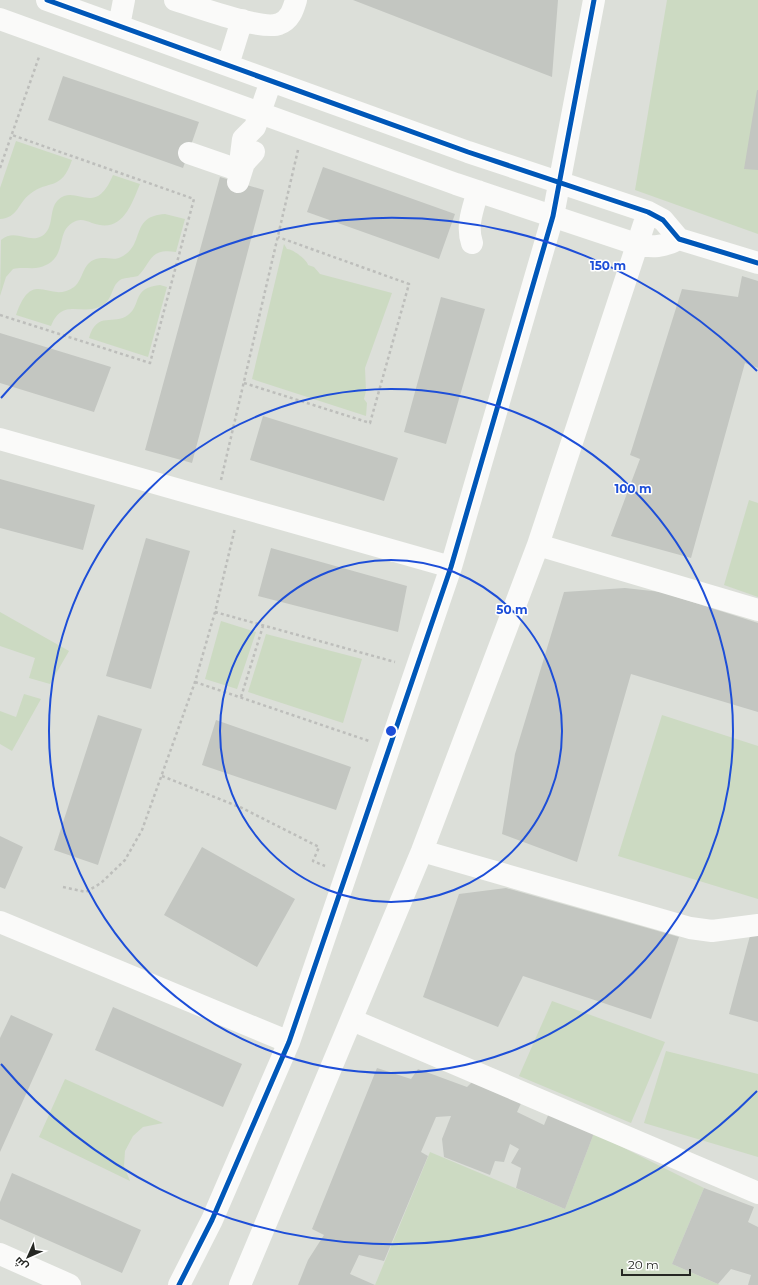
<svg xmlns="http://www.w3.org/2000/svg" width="758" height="1285" viewBox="0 0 758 1285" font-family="Montserrat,Cairo,sans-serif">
<rect width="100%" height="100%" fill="#dcdfd9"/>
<!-- green -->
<path fill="#ccdac2" d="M 667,0 L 758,0 L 758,234 L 635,190 Z
M 16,141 L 72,160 C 61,192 49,179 30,194 C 18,203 18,218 0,219 L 0,188 Z
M 113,175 L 140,184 C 131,206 122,234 92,223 C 85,220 79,218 72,223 C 56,233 67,255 46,265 C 36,271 24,266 13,269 L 6,277 L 0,296 L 1,240 C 15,228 29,244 42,236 C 55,228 48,210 58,200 C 76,183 95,219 113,175 Z
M 165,214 L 185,219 L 176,252 C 149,248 152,262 138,276 C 132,278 125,277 120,280 C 110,287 114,301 99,307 C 80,315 62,298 51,326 L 16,315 C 33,266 49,305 74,287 C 84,279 82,263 96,259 C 106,256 114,262 123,256 C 145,244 130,216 165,214 Z
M 284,244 L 287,249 C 293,249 307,260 308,265 L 314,267 L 320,274 L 392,293 L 365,368 L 366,391 L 364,399 L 367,403 L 366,416 L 252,379 Z
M 160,285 L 167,287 L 148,357 L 89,338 C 97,310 114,326 128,315 C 142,305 131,288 160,285 Z
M 749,500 L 758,503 L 758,597 L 724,585 Z
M 0,612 L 69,651 L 50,684 L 29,678 L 35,658 L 0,646 Z
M 221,621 L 256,632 L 237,689 L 205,679 Z
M 266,634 L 362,659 L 343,723 L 248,692 Z
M 24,694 L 41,699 L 12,751 L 0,744 L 0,711 L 16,717 Z
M 662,715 L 758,746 L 758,899 L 618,856 Z
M 552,1001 L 665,1042 L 631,1123 L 519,1076 Z
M 666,1051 L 758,1074 L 758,1157 L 644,1123 Z
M 65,1079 L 163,1123 L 143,1127 L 133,1136 L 125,1151 L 124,1166 L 130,1181 L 39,1137 Z
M 594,1133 L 704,1188 L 672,1264 L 720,1285 L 375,1285 L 430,1152 L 565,1209 Z"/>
<!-- building -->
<path fill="#c3c6c1" d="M 353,0 L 558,0 L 552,77 Z
M 63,76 L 199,122 L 183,168 L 48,120 Z
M 757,90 L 758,90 L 758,170 L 744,169 Z
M 323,167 L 455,214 L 439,259 L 307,212 Z
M 220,177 L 264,190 L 192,463 L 145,450 Z
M 742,276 L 758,281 L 758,368 L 745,363 L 691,558 L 611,536 L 640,459 L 630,455 L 682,289 L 738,297 Z
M 441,297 L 485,309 L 446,444 L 404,432 Z
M 0,333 L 111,367 L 94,412 L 0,383 Z
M 263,416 L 398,458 L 384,501 L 250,460 Z
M 0,479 L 95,505 L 83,550 L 0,528 Z
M 146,538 L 190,551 L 151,689 L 106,676 Z
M 271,548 L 407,586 L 398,632 L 258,596 Z
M 625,588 L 661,592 L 758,623 L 758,712 L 631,674 L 577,862 L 502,834 L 515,754 L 564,592 Z
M 98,715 L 142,729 L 98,865 L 54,850 Z
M 216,720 L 351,767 L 336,810 L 202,765 Z
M 0,836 L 23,847 L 5,889 L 0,887 Z
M 202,847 L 295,899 L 257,967 L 164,915 Z
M 506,888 L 679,937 L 651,1019 L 523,976 L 498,1027 L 423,997 L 459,894 Z
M 751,932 L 758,933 L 758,1022 L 729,1014 Z
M 113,1007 L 242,1064 L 223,1107 L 95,1050 Z
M 11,1015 L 53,1034 L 0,1152 L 0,1038 Z
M 377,1068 L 411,1079 L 418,1069 L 467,1087 L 476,1078 L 523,1099 L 517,1112 L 544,1125 L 549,1113 L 594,1133 L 565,1209 L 516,1188 L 521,1168 L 511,1163 L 519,1149 L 510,1144 L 504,1162 L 495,1161 L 490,1175 L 444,1157 L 442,1139 L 451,1116 L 436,1117 L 421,1152 L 428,1156 L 384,1261 L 359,1255 L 350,1274 L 375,1285 L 298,1285 L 308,1260 L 324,1235 L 312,1229 Z
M 12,1173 L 141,1230 L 122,1273 L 0,1219 L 0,1202 Z
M 704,1188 L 754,1207 L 748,1222 L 758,1227 L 758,1285 L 748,1285 L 751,1275 L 731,1269 L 718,1284 L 672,1264 Z"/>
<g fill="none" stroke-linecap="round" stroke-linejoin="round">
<!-- path -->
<path stroke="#bdbebb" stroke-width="2.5" stroke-dasharray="3 3" stroke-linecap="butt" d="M 0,168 L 39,57
M 0,315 L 150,363 L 194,199 L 12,135
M 244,383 L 370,423 L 409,284 L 278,237
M 221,480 L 298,150
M 215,612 L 395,662
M 195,682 L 369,741
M 241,697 L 263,626
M 162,776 L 242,808 L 319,847 L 313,861 L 325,866
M 63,887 L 86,892 L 101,883 L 125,860 L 142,830 L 195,682 L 215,612 L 235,528"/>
<!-- minor -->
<path stroke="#fafaf9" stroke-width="22" d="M 47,0 L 468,152 L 648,212 L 663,220 L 679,239 L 758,263
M 175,0 C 195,6 262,31 279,24 C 290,20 293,10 296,0
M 0,19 L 456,184 L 636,244 C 652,248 664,247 679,239
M 119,26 L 124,0
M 228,65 L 242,20
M 189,153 L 241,171
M 244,163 L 241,155 L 243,139 L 255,127 L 271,81
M 238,182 L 244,163 L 254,152
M 472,243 C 466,225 473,209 478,191
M 0,439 L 451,567
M 538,545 L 758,610
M 422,851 L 690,928 L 712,931 L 758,925
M 0,922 L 289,1042
M 352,1020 L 758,1193
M 0,1254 L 70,1285
M 179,1285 L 212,1220 L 289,1042 L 451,567 L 553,216 L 594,0
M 240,1285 L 422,851 L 538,545 L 648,212"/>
<!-- cycleway casing -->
<g stroke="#fff" stroke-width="8">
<path id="cycleway" d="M 47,0 L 468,152 L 648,212 L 663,220 L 679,239 L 758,263
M 179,1285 L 212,1220 L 289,1042 L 451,567 L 553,216 L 594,0"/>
</g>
<!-- cycleway -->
<use href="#cycleway" stroke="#0057b8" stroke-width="5"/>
</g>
<!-- distance rings -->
<g fill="none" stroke="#1d4ed8" stroke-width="2">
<circle cx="391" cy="731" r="171"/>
<circle cx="391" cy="731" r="342"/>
<path d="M757 1091A513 513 0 0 1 1 1064M1 398A513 513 0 0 1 757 371"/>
</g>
<circle cx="391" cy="731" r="6" fill="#1d4ed8" stroke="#fff" stroke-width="2"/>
<g font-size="12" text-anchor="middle" font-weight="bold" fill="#1d4ed8" stroke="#fff" stroke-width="3" stroke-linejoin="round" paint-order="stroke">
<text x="608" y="270">150 m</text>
<text x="633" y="493">100 m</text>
<text x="512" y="614">50 m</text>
</g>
<!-- north arrow -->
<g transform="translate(28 1257) rotate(225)" stroke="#ffffff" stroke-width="3" paint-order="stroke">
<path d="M0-3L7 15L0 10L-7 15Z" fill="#252723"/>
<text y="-6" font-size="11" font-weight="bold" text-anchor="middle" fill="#252723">ش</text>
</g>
<!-- scale -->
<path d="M622 1269v6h68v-6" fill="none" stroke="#252723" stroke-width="2"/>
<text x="628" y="1269" font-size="12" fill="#252723" stroke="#ffffff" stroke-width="3" paint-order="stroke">20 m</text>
</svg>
